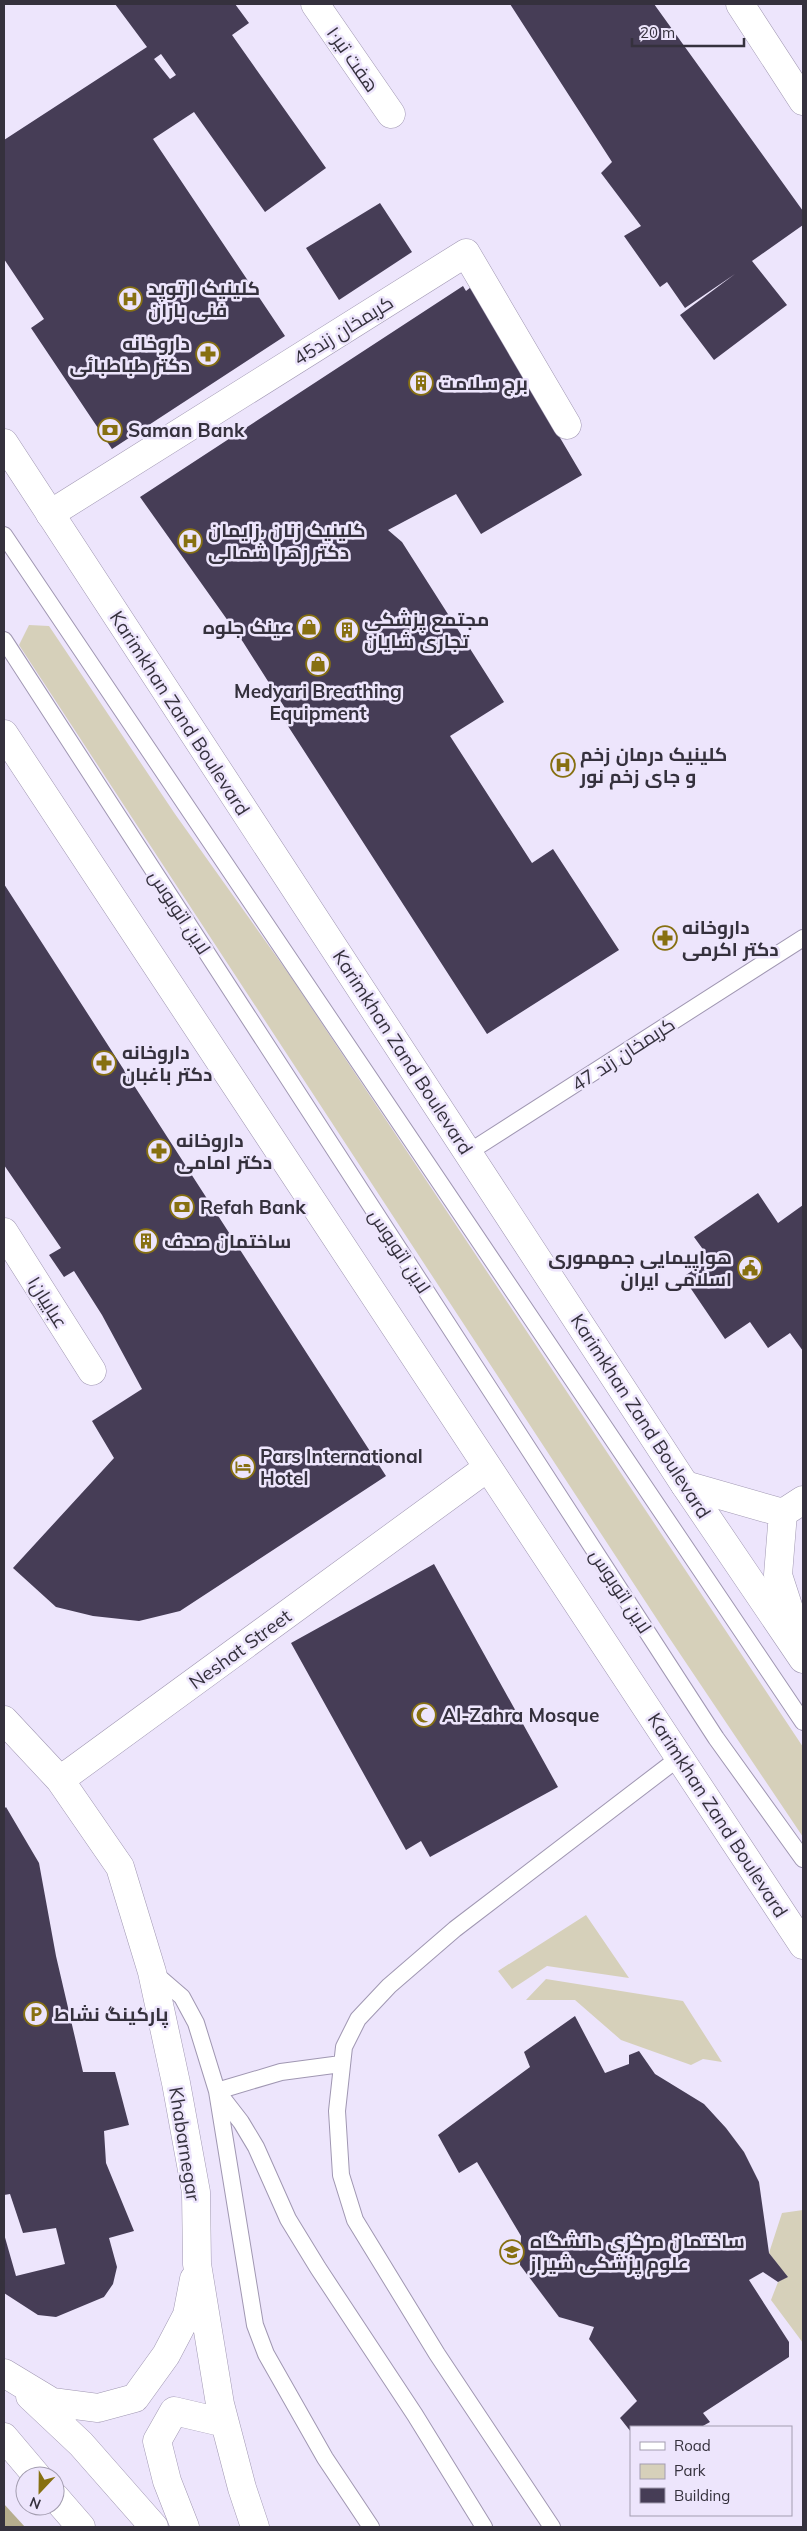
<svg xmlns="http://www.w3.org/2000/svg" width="807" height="2531" viewBox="0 0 807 2531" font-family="Mulish,Cairo,sans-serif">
<rect width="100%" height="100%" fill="#ede5fc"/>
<!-- green -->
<path fill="#d6d0ba" d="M 29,625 L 49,626 L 175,814 L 291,977 L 803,1747 L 803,1837 L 668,1636 L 19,645 Z
M 586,1915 L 629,1978 L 547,1966 L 512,1989 L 498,1971 Z
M 546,1979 L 683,2001 L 722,2062 L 703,2059 L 691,2065 L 621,2040 L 575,2000 L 526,2000 Z
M 803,2210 L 803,2343 L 771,2300 L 778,2282 L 787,2277 L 769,2253 L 782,2213 Z"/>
<!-- water -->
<path fill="#b5ac8d" d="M 4,2504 L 25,2527 L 4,2527 Z"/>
<!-- building -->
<path fill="#463d56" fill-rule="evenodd" d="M 115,4 L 235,4 L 249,23 L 232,35 L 326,168 L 265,212 L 194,112 L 153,139 L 285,336 L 112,449 L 31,328 L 44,319 L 4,259 L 4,140 L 147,47 ZM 161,54 L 176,75 L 170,79 L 154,59 Z
M 510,4 L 654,4 L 803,211 L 803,225 L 752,261 L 787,305 L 714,360 L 680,315 L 735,274 L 685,308 L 667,282 L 660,287 L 624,236 L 641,226 L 601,173 L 612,162 Z
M 380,203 L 412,252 L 339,300 L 306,248 Z
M 463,286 L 466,291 L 471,287 L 582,475 L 481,534 L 456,494 L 388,530 L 402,542 L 504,702 L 450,736 L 532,863 L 553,849 L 619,950 L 487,1034 L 286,723 L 292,719 L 243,642 L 140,497 Z
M 4,884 L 386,1476 L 180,1611 L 139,1621 L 93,1616 L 56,1607 L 13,1568 L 114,1458 L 92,1421 L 142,1389 L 102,1315 L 74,1271 L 64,1277 L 49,1255 L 61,1248 L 4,1165 Z
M 758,1193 L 778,1223 L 803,1205 L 803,1351 L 790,1333 L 768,1348 L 750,1322 L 725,1339 L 683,1277 L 710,1259 L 694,1237 Z
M 434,1564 L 558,1787 L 430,1857 L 421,1841 L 406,1850 L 291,1643 Z
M 6,1807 L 39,1863 L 56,1956 L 83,2072 L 115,2072 L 129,2125 L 104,2131 L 106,2163 L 134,2231 L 109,2238 L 117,2267 L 113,2284 L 104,2297 L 56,2317 L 38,2315 L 4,2293 L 4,2234 L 16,2276 L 65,2264 L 56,2228 L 23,2233 L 10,2194 L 4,2195 L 4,1809 Z
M 575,2016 L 605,2073 L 629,2064 L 629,2055 L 639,2051 L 655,2074 L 704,2104 L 726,2128 L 744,2152 L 759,2182 L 769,2253 L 788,2277 L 778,2282 L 763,2272 L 749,2280 L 789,2342 L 789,2357 L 703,2413 L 710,2422 L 701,2427 L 631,2427 L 631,2432 L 620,2418 L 637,2401 L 589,2339 L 594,2327 L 559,2317 L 520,2265 L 521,2236 L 477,2162 L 459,2173 L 438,2135 L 530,2067 L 524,2052 Z"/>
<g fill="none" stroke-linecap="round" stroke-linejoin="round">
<!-- lane casing -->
<g stroke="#a097b2" stroke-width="18">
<path id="lane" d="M 4,535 L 803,1722
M 4,640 L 716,1738 L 803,1859
M 469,1152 L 803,938
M 153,1972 L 182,1997 L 196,2023 L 217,2091 L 255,2325 L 266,2354 L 325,2458 L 371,2527
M 341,2064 L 281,2072 L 217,2091 L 241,2122 L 256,2147 L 288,2219 L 318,2268 L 415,2415 L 484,2527
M 552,2527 L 437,2354 L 355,2220 L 341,2175 L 337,2111 L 344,2047 L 358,2019 L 389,1986 L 455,1929 L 680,1757"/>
</g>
<!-- street casing -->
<g stroke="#a097b2" stroke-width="29">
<path id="street" d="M 315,4 L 391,114
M 50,514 L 466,253 L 567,425
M 4,1232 L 92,1371"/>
</g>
<!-- secondary casing -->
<g stroke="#a097b2" stroke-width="29">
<path id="secondary" d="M 740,4 L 803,101
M 685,1485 L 783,1513
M 783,1513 L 778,1575 L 803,1652
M 783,1513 L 803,1500
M 4,1720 L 60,1780 L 120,1867 L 152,1972 L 176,2083 L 196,2192 L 197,2264 L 220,2404 L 242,2488 L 255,2527
M 60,1780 L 487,1468
M 4,2373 L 52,2402 L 98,2408 L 135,2398 L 166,2355 L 187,2315 L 194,2279
M 30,2396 L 81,2444 L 154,2527
M 4,2437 L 37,2476
M 55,2497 L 81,2527
M 185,2527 L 167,2481 L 157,2441 L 174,2411 L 225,2423"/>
</g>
<!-- primary casing -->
<g stroke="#a097b2" stroke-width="29">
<path id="primary" d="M 4,443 L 685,1485 L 803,1659
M 4,734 L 803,1945"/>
</g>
<!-- lane -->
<use href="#lane" stroke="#fff" stroke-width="16"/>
<!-- street -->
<use href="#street" stroke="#fff" stroke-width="28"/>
<!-- secondary -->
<use href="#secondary" stroke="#fff" stroke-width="28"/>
<!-- primary -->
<use href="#primary" stroke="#fff" stroke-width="28"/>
</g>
<!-- icons -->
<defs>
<g id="hospital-ring" transform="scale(1.25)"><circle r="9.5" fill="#ede5fc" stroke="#877011" stroke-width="1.5"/><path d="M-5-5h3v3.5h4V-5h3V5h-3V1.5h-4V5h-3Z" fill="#877011"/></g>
<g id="pharmacy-ring" transform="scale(1.25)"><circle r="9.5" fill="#ede5fc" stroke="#877011" stroke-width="1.5"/><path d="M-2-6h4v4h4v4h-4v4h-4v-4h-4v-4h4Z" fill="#877011"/></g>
<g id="building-ring" transform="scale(1.25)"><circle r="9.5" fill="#ede5fc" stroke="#877011" stroke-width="1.5"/><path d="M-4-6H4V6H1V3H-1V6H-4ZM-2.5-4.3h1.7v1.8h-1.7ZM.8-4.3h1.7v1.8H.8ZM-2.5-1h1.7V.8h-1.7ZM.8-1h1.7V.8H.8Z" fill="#877011"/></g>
<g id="bank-ring" transform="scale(1.25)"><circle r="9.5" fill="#ede5fc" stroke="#877011" stroke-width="1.5"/><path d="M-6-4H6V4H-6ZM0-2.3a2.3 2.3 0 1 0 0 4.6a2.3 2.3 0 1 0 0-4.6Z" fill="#877011"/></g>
<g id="shop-ring" transform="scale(1.25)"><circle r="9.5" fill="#ede5fc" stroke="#877011" stroke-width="1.5"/><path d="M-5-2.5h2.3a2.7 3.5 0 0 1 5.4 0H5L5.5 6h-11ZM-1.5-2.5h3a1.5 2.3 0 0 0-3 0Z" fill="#877011"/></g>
<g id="civic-ring" transform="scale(1.25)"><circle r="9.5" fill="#ede5fc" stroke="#877011" stroke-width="1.5"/><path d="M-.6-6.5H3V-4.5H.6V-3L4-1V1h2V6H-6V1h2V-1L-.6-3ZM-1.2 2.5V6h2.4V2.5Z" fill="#877011"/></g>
<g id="hotel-ring" transform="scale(1.25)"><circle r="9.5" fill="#ede5fc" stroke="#877011" stroke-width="1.5"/><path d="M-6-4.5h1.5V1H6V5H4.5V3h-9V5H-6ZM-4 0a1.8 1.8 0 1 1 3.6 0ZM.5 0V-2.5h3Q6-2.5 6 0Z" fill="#877011"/></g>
<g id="mosque-ring" transform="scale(1.25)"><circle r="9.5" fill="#ede5fc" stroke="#877011" stroke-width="1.5"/><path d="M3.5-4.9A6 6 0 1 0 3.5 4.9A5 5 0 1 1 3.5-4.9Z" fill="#877011"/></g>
<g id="parking-ring" transform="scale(1.25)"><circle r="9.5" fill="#ede5fc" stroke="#877011" stroke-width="1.5"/><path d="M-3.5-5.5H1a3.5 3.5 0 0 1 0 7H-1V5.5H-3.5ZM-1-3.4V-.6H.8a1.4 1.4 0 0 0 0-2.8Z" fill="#877011"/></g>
<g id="university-ring" transform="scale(1.25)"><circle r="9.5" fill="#ede5fc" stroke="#877011" stroke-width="1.5"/><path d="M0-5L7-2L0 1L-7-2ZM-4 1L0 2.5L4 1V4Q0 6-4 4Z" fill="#877011"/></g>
</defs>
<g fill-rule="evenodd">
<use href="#hospital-ring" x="130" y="299"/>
<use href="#pharmacy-ring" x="208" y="354"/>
<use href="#building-ring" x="421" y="383"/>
<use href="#bank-ring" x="110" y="430"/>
<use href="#hospital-ring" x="190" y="541"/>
<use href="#shop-ring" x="309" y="627"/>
<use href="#building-ring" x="347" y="630"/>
<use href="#shop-ring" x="318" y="664"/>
<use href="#hospital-ring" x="563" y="765"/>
<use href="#pharmacy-ring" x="665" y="938"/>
<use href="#pharmacy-ring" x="104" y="1063"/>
<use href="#pharmacy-ring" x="159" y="1151"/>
<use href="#bank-ring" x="182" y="1207"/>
<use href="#building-ring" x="146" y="1241"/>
<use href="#civic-ring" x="750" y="1268"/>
<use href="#hotel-ring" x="243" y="1467"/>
<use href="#mosque-ring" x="424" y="1715"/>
<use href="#parking-ring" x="36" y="2014"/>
<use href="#university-ring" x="512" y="2252"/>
</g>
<g text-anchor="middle" stroke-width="5" stroke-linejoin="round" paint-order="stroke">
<!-- street labels -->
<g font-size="19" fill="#35313d" stroke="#ede5fc">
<text transform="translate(353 59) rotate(55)" y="7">۱۰هفت تیر</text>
<text transform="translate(343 330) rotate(-32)" y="7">کریمخان زند45</text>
<text transform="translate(180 713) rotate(57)" y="7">Karimkhan Zand Boulevard</text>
<text transform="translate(180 912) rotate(57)" y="7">لاین اتوبوس</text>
<text transform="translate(403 1052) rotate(57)" y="7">Karimkhan Zand Boulevard</text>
<text transform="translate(623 1054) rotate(-33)" y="7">47 کریمخان زند</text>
<text transform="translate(400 1251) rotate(57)" y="7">لاین اتوبوس</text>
<text transform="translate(48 1302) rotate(58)" y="7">عباییان۱</text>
<text transform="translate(641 1416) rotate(57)" y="7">Karimkhan Zand Boulevard</text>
<text transform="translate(621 1591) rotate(57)" y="7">لاین اتوبوس</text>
<text transform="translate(240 1649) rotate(-36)" y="7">Neshat Street</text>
<text transform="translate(718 1815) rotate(57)" y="7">Karimkhan Zand Boulevard</text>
<text transform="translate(185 2144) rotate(81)" y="7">Khabarnegar</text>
</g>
<!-- poi labels -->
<g font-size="19" font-weight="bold" fill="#35313d" stroke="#ede5fc" text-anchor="start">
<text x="148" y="295">کلینیک ارتوپد<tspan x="148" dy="22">فنی باران</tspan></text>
<text x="190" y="350" text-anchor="end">داروخانه<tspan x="190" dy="22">دکتر طباطبائی</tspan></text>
<text x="438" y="390">برج سلامت</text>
<text x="128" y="437">Saman Bank</text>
<text x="208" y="537">کلینیک زنان ،زایمان<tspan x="208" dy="22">دکتر زهرا شمالی</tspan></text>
<text x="364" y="626">مجتمع پزشکی<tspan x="364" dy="22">تجاری شایان</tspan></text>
<text x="292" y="634" text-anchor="end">عینک جلوه</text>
<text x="318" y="698" text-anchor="middle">Medyari Breathing<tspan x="318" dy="22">Equipment</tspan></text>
<text x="580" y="761">کلینیک درمان زخم<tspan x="580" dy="22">و جای زخم نور</tspan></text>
<text x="682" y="934">داروخانه<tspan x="682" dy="22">دکتر اکرمی</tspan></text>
<text x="122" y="1059">داروخانه<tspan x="122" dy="22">دکتر باغبان</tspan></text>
<text x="176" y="1147">داروخانه<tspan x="176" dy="22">دکتر امامی</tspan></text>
<text x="200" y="1214">Refah Bank</text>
<text x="164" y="1248">ساختمان صدف</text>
<text x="732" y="1264" text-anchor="end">هواپیمایی جمهموری<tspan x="732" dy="22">اسلامی ایران</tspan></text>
<text x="260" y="1463">Pars International<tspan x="260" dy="22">Hotel</tspan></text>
<text x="442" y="1722">Al-Zahra Mosque</text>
<text x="54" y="2021">پارکینگ نشاط</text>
<text x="530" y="2248">ساختمان مرکزی دانشگاه<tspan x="530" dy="22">علوم پزشکی شیراز</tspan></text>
</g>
</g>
<!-- border -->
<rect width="807" height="2531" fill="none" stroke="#35313d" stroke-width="10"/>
<!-- legend -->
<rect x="630" y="2426" width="162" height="90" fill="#ede5fc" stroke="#a39db0"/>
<rect x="640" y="2442" width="25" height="8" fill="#ffffff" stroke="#a39db0"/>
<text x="674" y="2451" font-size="15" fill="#35313d">Road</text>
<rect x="640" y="2464" width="25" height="15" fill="#d6d0ba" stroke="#a39db0"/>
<text x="674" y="2476" font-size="15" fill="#35313d">Park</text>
<rect x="640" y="2488" width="25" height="15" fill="#463d56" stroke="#a39db0"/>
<text x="674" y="2501" font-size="15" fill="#35313d">Building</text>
<!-- north arrow -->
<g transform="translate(40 2491) rotate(202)"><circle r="24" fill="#ede5fc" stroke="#a39db0"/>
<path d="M0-4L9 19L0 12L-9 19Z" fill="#877011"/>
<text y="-8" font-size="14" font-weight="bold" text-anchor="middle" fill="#35313d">N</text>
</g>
<!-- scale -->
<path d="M632 38v8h112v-8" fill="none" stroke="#35313d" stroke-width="2.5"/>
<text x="640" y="38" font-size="15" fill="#35313d" stroke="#ede5fc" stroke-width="4" paint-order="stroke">20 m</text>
</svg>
